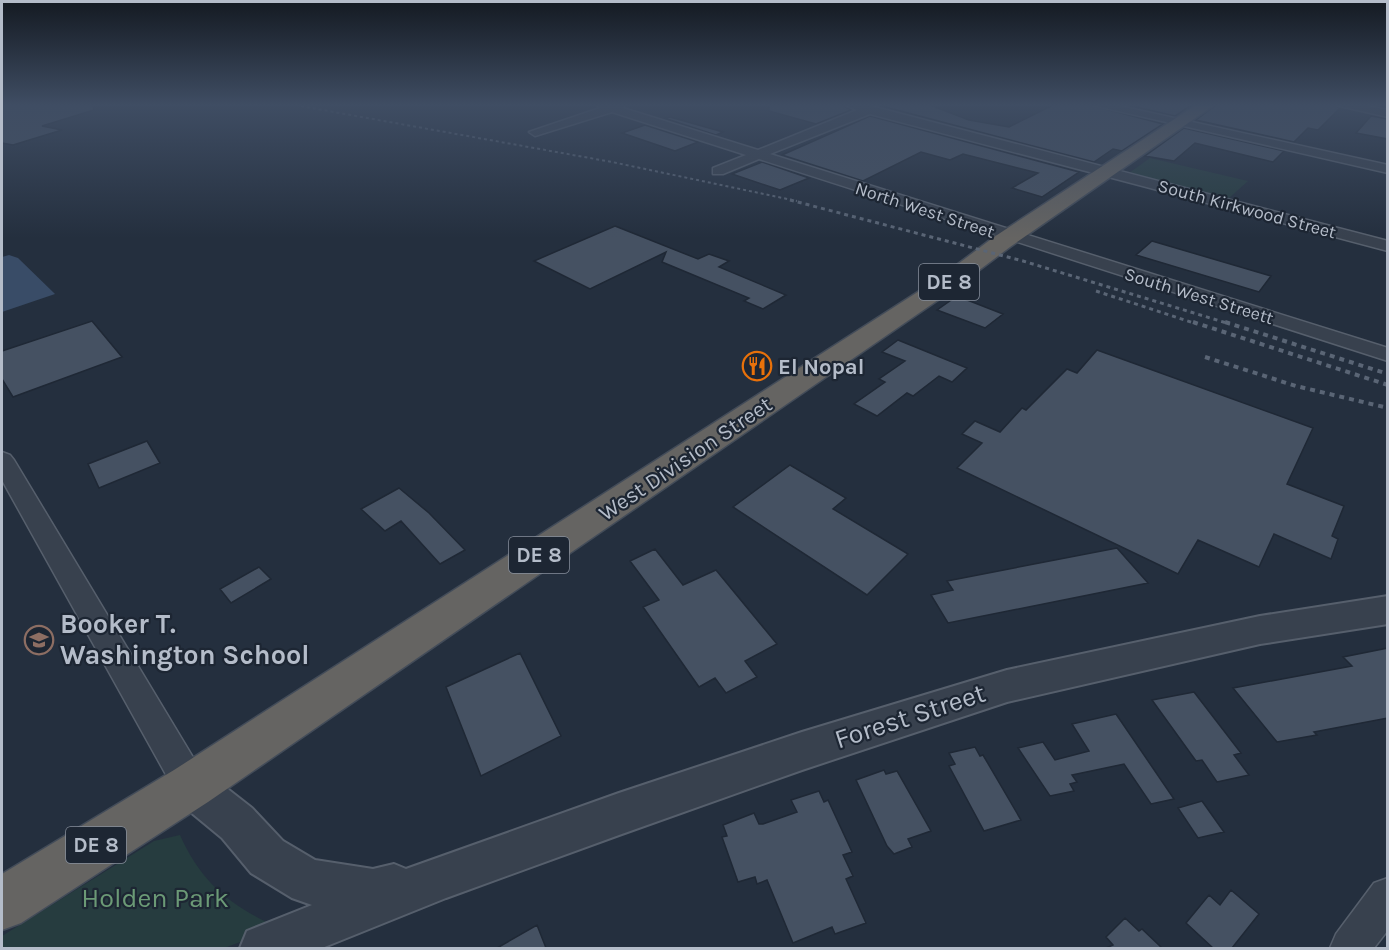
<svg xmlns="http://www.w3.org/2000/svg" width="1389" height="950" viewBox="0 0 1389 950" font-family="Karla,sans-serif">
<rect width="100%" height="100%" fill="#242f3e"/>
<!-- green -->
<path fill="#263c3f" d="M 1150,158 L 1248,181 L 1228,199 L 1129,173 Z
M 180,835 C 202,884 231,906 279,928 L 224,948 L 2,948 L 2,936 L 154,841 Z"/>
<!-- water -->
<path fill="#394c67" d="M 9,255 L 18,258 L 55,294 L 2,312 L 2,257 Z"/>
<!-- building -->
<path fill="#455162" stroke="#1f2835" stroke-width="1.5" d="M 2,105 L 93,105 L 94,110 L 42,126 L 62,130 L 13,145 L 2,143 Z
M 769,105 L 843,105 L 851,110 L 816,124 L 769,111 Z
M 878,105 L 930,105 L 969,120 L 1009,127 L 1053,105 L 1090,105 L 1163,124 L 1122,151 L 1113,149 L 1094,162 Z
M 1128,105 L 1191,105 L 1175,116 Z
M 1216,105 L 1333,105 L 1340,108 L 1318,130 L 1308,128 L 1294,142 L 1196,120 Z
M 870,116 L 1079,172 L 1042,197 L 1012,188 L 1038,173 L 963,154 L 950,160 L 921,152 L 863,181 L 782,155 Z
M 1371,116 L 1388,119 L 1388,139 L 1356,133 Z
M 670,117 L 723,132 L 716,135 L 664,118 Z
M 645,125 L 698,142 L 675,151 L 622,133 Z
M 1184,128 L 1284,151 L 1273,162 L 1195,143 L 1174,161 L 1145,156 Z
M 762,162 L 809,178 L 780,190 L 732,174 Z
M 615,226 L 698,259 L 709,254 L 729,261 L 719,267 L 786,295 L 763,309 L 744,301 L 749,298 L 662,262 L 666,252 L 590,289 L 534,261 Z
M 1152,241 L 1271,276 L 1259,292 L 1136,255 Z
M 957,296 L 1003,314 L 985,328 L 937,310 Z
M 92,321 L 122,357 L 13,397 L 2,379 L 2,351 Z
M 898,340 L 967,368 L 952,382 L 939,376 L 913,396 L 907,393 L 877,416 L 854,404 L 885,382 L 879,379 L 905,361 L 882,352 Z
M 1097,350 L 1313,428 L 1287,484 L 1344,506 L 1332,536 L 1338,539 L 1331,559 L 1274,534 L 1259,567 L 1198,540 L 1178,574 L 957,468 L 982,443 L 962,434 L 975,421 L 1000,432 L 1022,408 L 1026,410 L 1067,369 L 1077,373 Z
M 147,441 L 160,463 L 99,488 L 88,464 Z
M 790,465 L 846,498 L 833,509 L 908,554 L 867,595 L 733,507 Z
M 399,488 L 429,513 L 465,550 L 440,564 L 401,521 L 385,531 L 361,509 Z
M 1117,548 L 1148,583 L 948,623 L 931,595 L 953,590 L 947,581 Z
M 655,549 L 683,585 L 716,570 L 777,644 L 745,661 L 757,677 L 726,693 L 715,678 L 699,687 L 643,607 L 659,600 L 630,561 Z
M 259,567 L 271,579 L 231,603 L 220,589 Z
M 1388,648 L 1388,718 L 1314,732 L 1317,735 L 1277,742 L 1233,688 L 1352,666 L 1343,657 Z
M 520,653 L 561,736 L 481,776 L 446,687 Z
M 1194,692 L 1241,753 L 1234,755 L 1249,775 L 1217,782 L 1202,760 L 1196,761 L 1152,700 Z
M 1116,714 L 1174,799 L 1151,804 L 1124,764 L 1072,775 L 1077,782 L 1070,784 L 1074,791 L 1050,796 L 1018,748 L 1043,742 L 1055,760 L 1089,751 L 1072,724 Z
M 975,747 L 980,756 L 983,755 L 1021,820 L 984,831 L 949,766 L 955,764 L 949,753 Z
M 884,770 L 886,774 L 897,771 L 931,831 L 908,839 L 912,847 L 894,854 L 887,846 L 856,780 Z
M 819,791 L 824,802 L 828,800 L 852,852 L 843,855 L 853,876 L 846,879 L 866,923 L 835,934 L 832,927 L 793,943 L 767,880 L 757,884 L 755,877 L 738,882 L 722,837 L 727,836 L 723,825 L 754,813 L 759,824 L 763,824 L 797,812 L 791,800 Z
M 1202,801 L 1224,832 L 1198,838 L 1178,808 Z
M 1231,890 L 1259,914 L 1232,948 L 1213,948 L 1186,923 L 1209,895 L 1220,905 Z
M 1125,918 L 1139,931 L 1142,929 L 1162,948 L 1106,948 L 1113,945 L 1106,937 Z
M 537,925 L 546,948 L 497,948 Z"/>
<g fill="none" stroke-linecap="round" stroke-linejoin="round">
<!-- minor casing -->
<g stroke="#565f6c" stroke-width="3">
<path id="minor" d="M 597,105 L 624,105 L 623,108 L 758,150 L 857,110 L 845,105 L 871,106 L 1388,241 L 1388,251 L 870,114 L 770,154 L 1388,348 L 1388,361 L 759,159 L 723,174 L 713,174 L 713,168 L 746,155 L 612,112 L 535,136 L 529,132 L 600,108 Z
M 1092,105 L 1115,105 L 1388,165 L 1388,173 Z
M 1335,105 L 1361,105 L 1388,110 L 1388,117 Z
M 2,452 L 10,455 L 14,460 L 203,774 L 208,786 L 203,798 L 191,803 L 179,798 L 2,480 Z
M 1388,878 L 1388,930 L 1374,948 L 1330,948 L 1336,934 L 1374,883 Z"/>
</g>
<!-- tertiary casing -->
<g stroke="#565f6c" stroke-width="4">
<path id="tertiary" d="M 1388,596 L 1388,624 L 1260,644 L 1007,702 L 802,770 L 619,835 L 446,898 L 322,948 L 240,948 L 247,931 L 312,905 L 292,898 L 251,873 L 222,838 L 176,800 L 170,786 L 176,772 L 191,766 L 206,772 L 252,808 L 283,841 L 315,860 L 373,869 L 394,864 L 406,869 L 619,793 L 802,732 L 1007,670 L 1260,616 Z"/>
</g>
<!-- trunk casing -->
<g stroke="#434c59" stroke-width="3">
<path id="trunk" d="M 1196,105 L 1214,105 L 1010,247 L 954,289 L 208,802 L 21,923 L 2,930 L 2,874 L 174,770 L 938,279 L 994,237 Z"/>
</g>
<!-- minor -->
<use href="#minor" fill="#38414e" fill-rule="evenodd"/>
<!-- tertiary -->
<use href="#tertiary" fill="#38414e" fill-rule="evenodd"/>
<!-- trunk -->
<use href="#trunk" fill="#656462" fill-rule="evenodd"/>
<!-- rail-far2 -->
<path stroke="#5a6575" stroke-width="2" stroke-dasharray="3 3" stroke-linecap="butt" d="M 295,105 L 612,162 L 797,201"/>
<!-- rail-far1 -->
<path stroke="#5a6575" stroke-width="3" stroke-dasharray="4 4" stroke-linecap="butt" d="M 790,200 L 1023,261 L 1230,324
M 1096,291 L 1197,324"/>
<!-- rail -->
<path stroke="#5a6575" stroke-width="4" stroke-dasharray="5 5" stroke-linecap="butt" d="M 1193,322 L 1388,385
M 1225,322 L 1388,374
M 1205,357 L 1296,386 L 1388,408"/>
</g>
<!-- sky -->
<linearGradient id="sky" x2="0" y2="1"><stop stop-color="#141a22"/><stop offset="0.44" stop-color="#3f4d63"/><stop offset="1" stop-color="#3f4d63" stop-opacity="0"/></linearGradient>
<rect width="1389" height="238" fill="url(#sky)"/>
<!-- icons -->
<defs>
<g id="restaurant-ring" transform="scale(1.5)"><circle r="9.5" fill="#1d2633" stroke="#e8710a" stroke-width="1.5"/><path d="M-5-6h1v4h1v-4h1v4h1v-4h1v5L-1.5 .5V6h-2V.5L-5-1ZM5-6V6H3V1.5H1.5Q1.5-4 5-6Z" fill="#e8710a"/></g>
<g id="school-ring" transform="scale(1.5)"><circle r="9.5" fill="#1d2633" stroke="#8d6e63" stroke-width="1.5"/><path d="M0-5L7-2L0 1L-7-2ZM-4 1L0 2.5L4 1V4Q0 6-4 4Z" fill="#8d6e63"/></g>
</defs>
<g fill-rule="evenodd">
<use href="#restaurant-ring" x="757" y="366"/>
<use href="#school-ring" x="39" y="640"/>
</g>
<g text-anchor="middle" stroke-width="4.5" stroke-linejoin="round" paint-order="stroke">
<!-- far-street labels -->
<g font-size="18" fill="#b4bcc9" stroke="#1d2633">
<text transform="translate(1247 209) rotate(15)" y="6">South Kirkwood Street</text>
<text transform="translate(925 210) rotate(18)" y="6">North West Street</text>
<text transform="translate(1199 296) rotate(17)" y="6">South West Streett</text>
</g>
<!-- shield labels -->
<g fill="#1d2633" stroke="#878f9c" stroke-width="1.5">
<rect x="919" y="264" width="60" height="36" rx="4.5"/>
<rect x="509" y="537" width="60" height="36" rx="4.5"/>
<rect x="66" y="827" width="60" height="36" rx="4.5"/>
</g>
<g font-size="21" font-weight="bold" fill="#b4bcc9">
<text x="949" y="289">DE 8</text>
<text x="539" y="562">DE 8</text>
<text x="96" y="852">DE 8</text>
</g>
<!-- poi labels -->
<g font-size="22" font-weight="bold" fill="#b4bcc9" stroke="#1d2633" text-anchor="start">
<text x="778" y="374">El Nopal</text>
</g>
<!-- street labels -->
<g font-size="22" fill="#b4bcc9" stroke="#1d2633">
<text transform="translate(685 458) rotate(-34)" y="8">West Division Street</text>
</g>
<!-- near-poi labels -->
<g font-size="27" font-weight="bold" fill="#b4bcc9" stroke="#1d2633" text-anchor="start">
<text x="60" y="633">Booker T.<tspan x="60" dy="31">Washington School</tspan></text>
</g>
<!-- near-street labels -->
<g font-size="27" fill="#b4bcc9" stroke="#1d2633">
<text transform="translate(910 716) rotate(-18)" y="9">Forest Street</text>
</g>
<!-- near-park labels -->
<g font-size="27" fill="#6b9a76" stroke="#1d2633">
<text x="155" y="907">Holden Park</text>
</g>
</g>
<!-- border -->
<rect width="1389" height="950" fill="none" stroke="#b4bcc9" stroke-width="6"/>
</svg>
